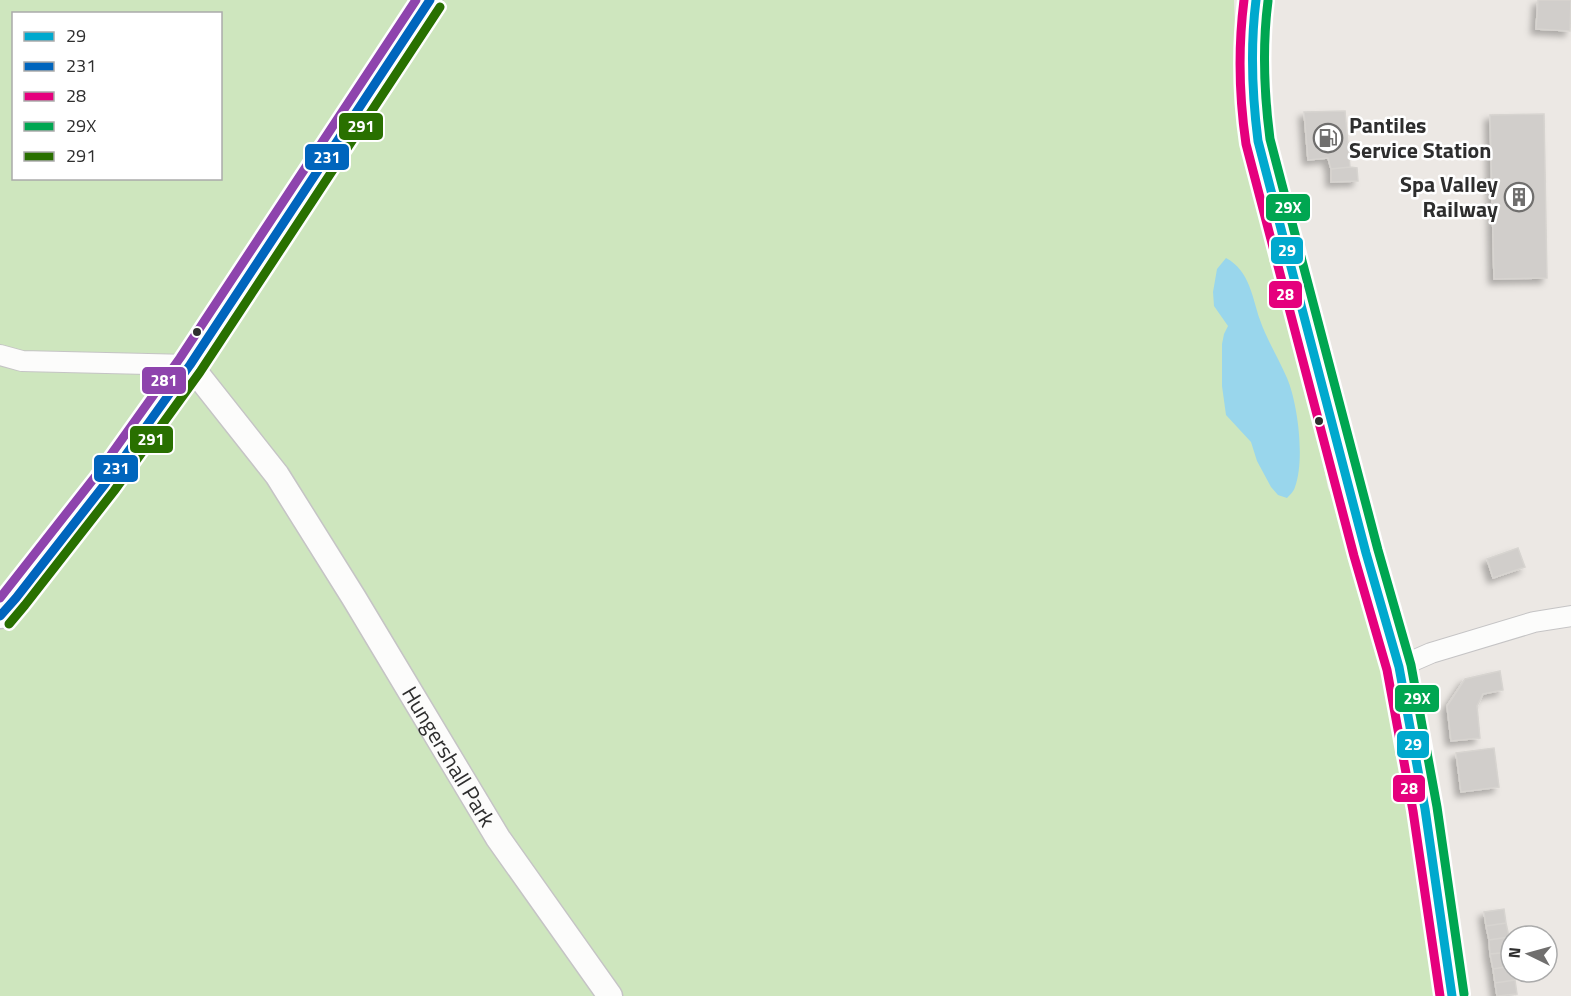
<svg xmlns="http://www.w3.org/2000/svg" width="1571" height="996" viewBox="0 0 1571 996" font-family="'Titillium Web',sans-serif">
<defs>
<filter id="shadow"><feDropShadow dx="-5" dy="5" stdDeviation="3" flood-color="#0004"/></filter>
</defs>
<rect width="100%" height="100%" fill="#ece8e4"/>
<!-- green -->
<path fill="#cee6be" fill-rule="evenodd" d="M 0,0 L 1234,0 L 1237,77 L 1301,352 L 1328,488 L 1351,535 L 1394,708 L 1435,996 L 0,996 ZM 14,14 L 220,14 L 220,178 L 14,178 Z"/>
<!-- water -->
<path fill="#99d6ec" d="M 1226,258 C 1250,271 1252,297 1260,320 C 1267,340 1279,359 1287,378 C 1298,404 1305,460 1295,487 C 1294,491 1290,495 1287,498 L 1278,495 L 1271,487 L 1257,461 L 1251,442 L 1226,415 L 1222,386 L 1222,344 L 1224,334 L 1228,326 L 1214,306 L 1213,292 L 1217,269 Z"/>
<!-- building -->
<path fill="#d1cecb" stroke="#d7d4d0" stroke-width="1.5" filter="url(#shadow)" d="M 1538,0 L 1571,0 L 1570,31 L 1536,29 Z
M 1345,111 L 1350,167 L 1331,169 L 1328,158 L 1308,160 L 1304,112 Z
M 1544,114 L 1547,278 L 1494,279 L 1490,115 Z
M 1350,167 L 1357,168 L 1358,181 L 1331,182 L 1331,169 Z
M 1518,548 L 1525,567 L 1493,578 L 1487,559 Z
M 1500,671 L 1503,690 L 1483,694 L 1477,706 L 1480,738 L 1451,741 L 1447,706 L 1465,679 Z
M 1494,748 L 1499,787 L 1461,792 L 1456,753 Z
M 1504,909 L 1506,923 L 1486,926 L 1484,912 Z
M 1506,923 L 1509,937 L 1489,940 L 1486,926 Z
M 1509,937 L 1511,952 L 1490,954 L 1489,940 Z
M 1511,952 L 1511,966 L 1493,969 L 1490,954 Z
M 1511,966 L 1511,972 L 1513,972 L 1515,980 L 1495,983 L 1493,969 Z
M 1515,980 L 1517,994 L 1497,996 L 1495,983 Z"/>
<g fill="none" stroke-linecap="round" stroke-linejoin="round">
<!-- minor casing -->
<g stroke="#c5c4c5" stroke-width="22">
<path id="minor" d="M 0,355 L 22,361 L 190,365
M 1399,667 L 1431,653 L 1534,622 L 1571,616"/>
</g>
<!-- tertiary casing -->
<g stroke="#c5c4c5" stroke-width="27">
<g id="tertiary">
<path id="s1" d="M 190,365 L 277,475 L 354,598 L 498,838 L 610,996"/>
<path d="M 0,616 L 16,598 L 105,484 L 190,365 L 430,0"/>
</g>
</g>
<!-- trunk casing -->
<g stroke="#c6c5c4" stroke-width="36">
<path id="trunk" d="M 1256,0 C 1249,50 1251,92 1258,141 L 1366,553 L 1399,667 L 1425,809 L 1452,996"/>
</g>
<!-- minor -->
<use href="#minor" stroke="#fcfcfb" stroke-width="20"/>
<!-- tertiary -->
<use href="#tertiary" stroke="#fcfcfb" stroke-width="24"/>
<!-- trunk -->
<use href="#trunk" stroke="#e9e2d6" stroke-width="33"/>
<!-- bus-1 casing -->
<g stroke="#fff" stroke-width="14">
<path id="bus-1" d="M 1256,0 C 1250,48 1252,94 1258,141 L 1366,553 L 1399,667 L 1425,809 L 1452,996"/>
</g>
<!-- bus-2 casing -->
<g stroke="#fff" stroke-width="14">
<path id="bus-2" d="M 0,616 L 16,598 L 105,484 L 190,365 L 430,0"/>
</g>
<!-- bus-3 casing -->
<g stroke="#fff" stroke-width="14">
<path id="bus-3" d="M 1244,0 C 1238,48 1239,96 1246,144 L 1354,556 L 1387,670 L 1413,811 L 1440,996"/>
</g>
<!-- bus-4 casing -->
<g stroke="#fff" stroke-width="14">
<path id="bus-4" d="M 1268,1 C 1262,48 1264,93 1270,139 L 1378,550 L 1411,665 L 1437,807 L 1464,994"/>
</g>
<!-- bus-5 casing -->
<g stroke="#fff" stroke-width="14">
<path id="bus-5" d="M 9,624 L 25,605 L 114,491 L 200,372 L 440,7"/>
</g>
<!-- bus-6 casing -->
<g stroke="#fff" stroke-width="14">
<path id="bus-6" d="M 0,598 L 95,477 L 180,358 L 416,0"/>
</g>
<!-- bus-1 -->
<use href="#bus-1" stroke="#00a9ce" stroke-width="9"/>
<!-- bus-2 -->
<use href="#bus-2" stroke="#0065bd" stroke-width="9"/>
<!-- bus-3 -->
<use href="#bus-3" stroke="#e5007d" stroke-width="9"/>
<!-- bus-4 -->
<use href="#bus-4" stroke="#00a651" stroke-width="9"/>
<!-- bus-5 -->
<use href="#bus-5" stroke="#297000" stroke-width="9"/>
<!-- bus-6 -->
<use href="#bus-6" stroke="#8e44ad" stroke-width="9"/>
</g>
<!-- icons -->
<defs>
<g id="fuel-ring" transform="scale(1.5)"><circle r="9.5" fill="#fff" stroke="#706f6e" stroke-width="1.5"/><path d="M-5.5-6h7V0h2V4h1.3V-2.5L3-4.5l.8-.8L6-3V5H2.5V1h-1V6h-7ZM-4.2-4.7v3.2H.2V-4.7Z" fill="#706f6e"/></g>
<g id="building-ring" transform="scale(1.5)"><circle r="9.5" fill="#fff" stroke="#706f6e" stroke-width="1.5"/><path d="M-4-6H4V6H1V3H-1V6H-4ZM-2.5-4.3h1.7v1.8h-1.7ZM.8-4.3h1.7v1.8H.8ZM-2.5-1h1.7V.8h-1.7ZM.8-1h1.7V.8H.8Z" fill="#706f6e"/></g>
</defs>
<g fill-rule="evenodd">
<use href="#fuel-ring" x="1328" y="138"/>
<use href="#building-ring" x="1519" y="197"/>
</g>
<!-- markers -->
<g fill="#2e2e2e" stroke="#fff" stroke-width="2">
<circle cx="197" cy="332" r="5"/>
<circle cx="1319" cy="421" r="5"/>
</g>
<g text-anchor="middle" stroke-width="5" stroke-linejoin="round" paint-order="stroke">
<!-- poi labels -->
<g font-size="22" font-weight="bold" fill="#2e2e2e" stroke="#fff" text-anchor="start">
<text x="1349" y="133">Pantiles<tspan x="1349" dy="25">Service Station</tspan></text>
<text x="1498" y="192" text-anchor="end">Spa Valley<tspan x="1498" dy="25">Railway</tspan></text>
</g>
<!-- street labels -->
<g font-size="22" fill="#2e2e2e" stroke="#fff">
<text dy="8" stroke="none"><textPath href="#s1" startOffset="470">Hungershall Park</textPath></text>
</g>
</g>
<g stroke="#fff" stroke-width="2">
<rect x="338" y="112" width="46" height="29" rx="6" fill="#297000"/>
<rect x="304" y="143" width="46" height="28" rx="6" fill="#0065bd"/>
<rect x="1265" y="193" width="46" height="29" rx="6" fill="#00a651"/>
<rect x="1270" y="236" width="34" height="29" rx="6" fill="#00a9ce"/>
<rect x="1268" y="280" width="35" height="29" rx="6" fill="#e5007d"/>
<rect x="141" y="366" width="46" height="29" rx="6" fill="#8e44ad"/>
<rect x="129" y="425" width="45" height="29" rx="6" fill="#297000"/>
<rect x="93" y="454" width="46" height="29" rx="6" fill="#0065bd"/>
<rect x="1394" y="684" width="46" height="29" rx="6" fill="#00a651"/>
<rect x="1396" y="730" width="34" height="29" rx="6" fill="#00a9ce"/>
<rect x="1392" y="774" width="34" height="29" rx="6" fill="#e5007d"/>
</g>
<g font-size="16" text-anchor="middle" font-weight="bold" fill="#fff">
<text x="361" y="132">291</text>
<text x="327" y="163">231</text>
<text x="1288" y="213">29X</text>
<text x="1287" y="256">29</text>
<text x="1285" y="300">28</text>
<text x="164" y="386">281</text>
<text x="151" y="445">291</text>
<text x="116" y="474">231</text>
<text x="1417" y="704">29X</text>
<text x="1413" y="750">29</text>
<text x="1409" y="794">28</text>
</g>
<!-- legend -->
<rect x="12" y="12" width="210" height="168" fill="#ffffff" stroke="#ababab" stroke-width="1.5"/>
<rect x="24" y="32" width="30" height="9" fill="#00a9ce" stroke="#ababab" stroke-width="1.5"/>
<text x="66" y="42" font-size="18" fill="#2e2e2e">29</text>
<rect x="24" y="62" width="30" height="9" fill="#0065bd" stroke="#ababab" stroke-width="1.5"/>
<text x="66" y="72" font-size="18" fill="#2e2e2e">231</text>
<rect x="24" y="92" width="30" height="9" fill="#e5007d" stroke="#ababab" stroke-width="1.5"/>
<text x="66" y="102" font-size="18" fill="#2e2e2e">28</text>
<rect x="24" y="122" width="30" height="9" fill="#00a651" stroke="#ababab" stroke-width="1.5"/>
<text x="66" y="132" font-size="18" fill="#2e2e2e">29X</text>
<rect x="24" y="152" width="30" height="9" fill="#297000" stroke="#ababab" stroke-width="1.5"/>
<text x="66" y="162" font-size="18" fill="#2e2e2e">291</text>
<!-- north arrow -->
<g transform="translate(1529 954) rotate(275)"><circle r="28" fill="#ffffff" stroke="#ababab" stroke-width="1.5"/>
<path d="M0-4.5L10 22L0 15L-10 22Z" fill="#706f6e"/>
<text y="-9" font-size="16" font-weight="bold" text-anchor="middle" fill="#2e2e2e">N</text>
</g>
</svg>
